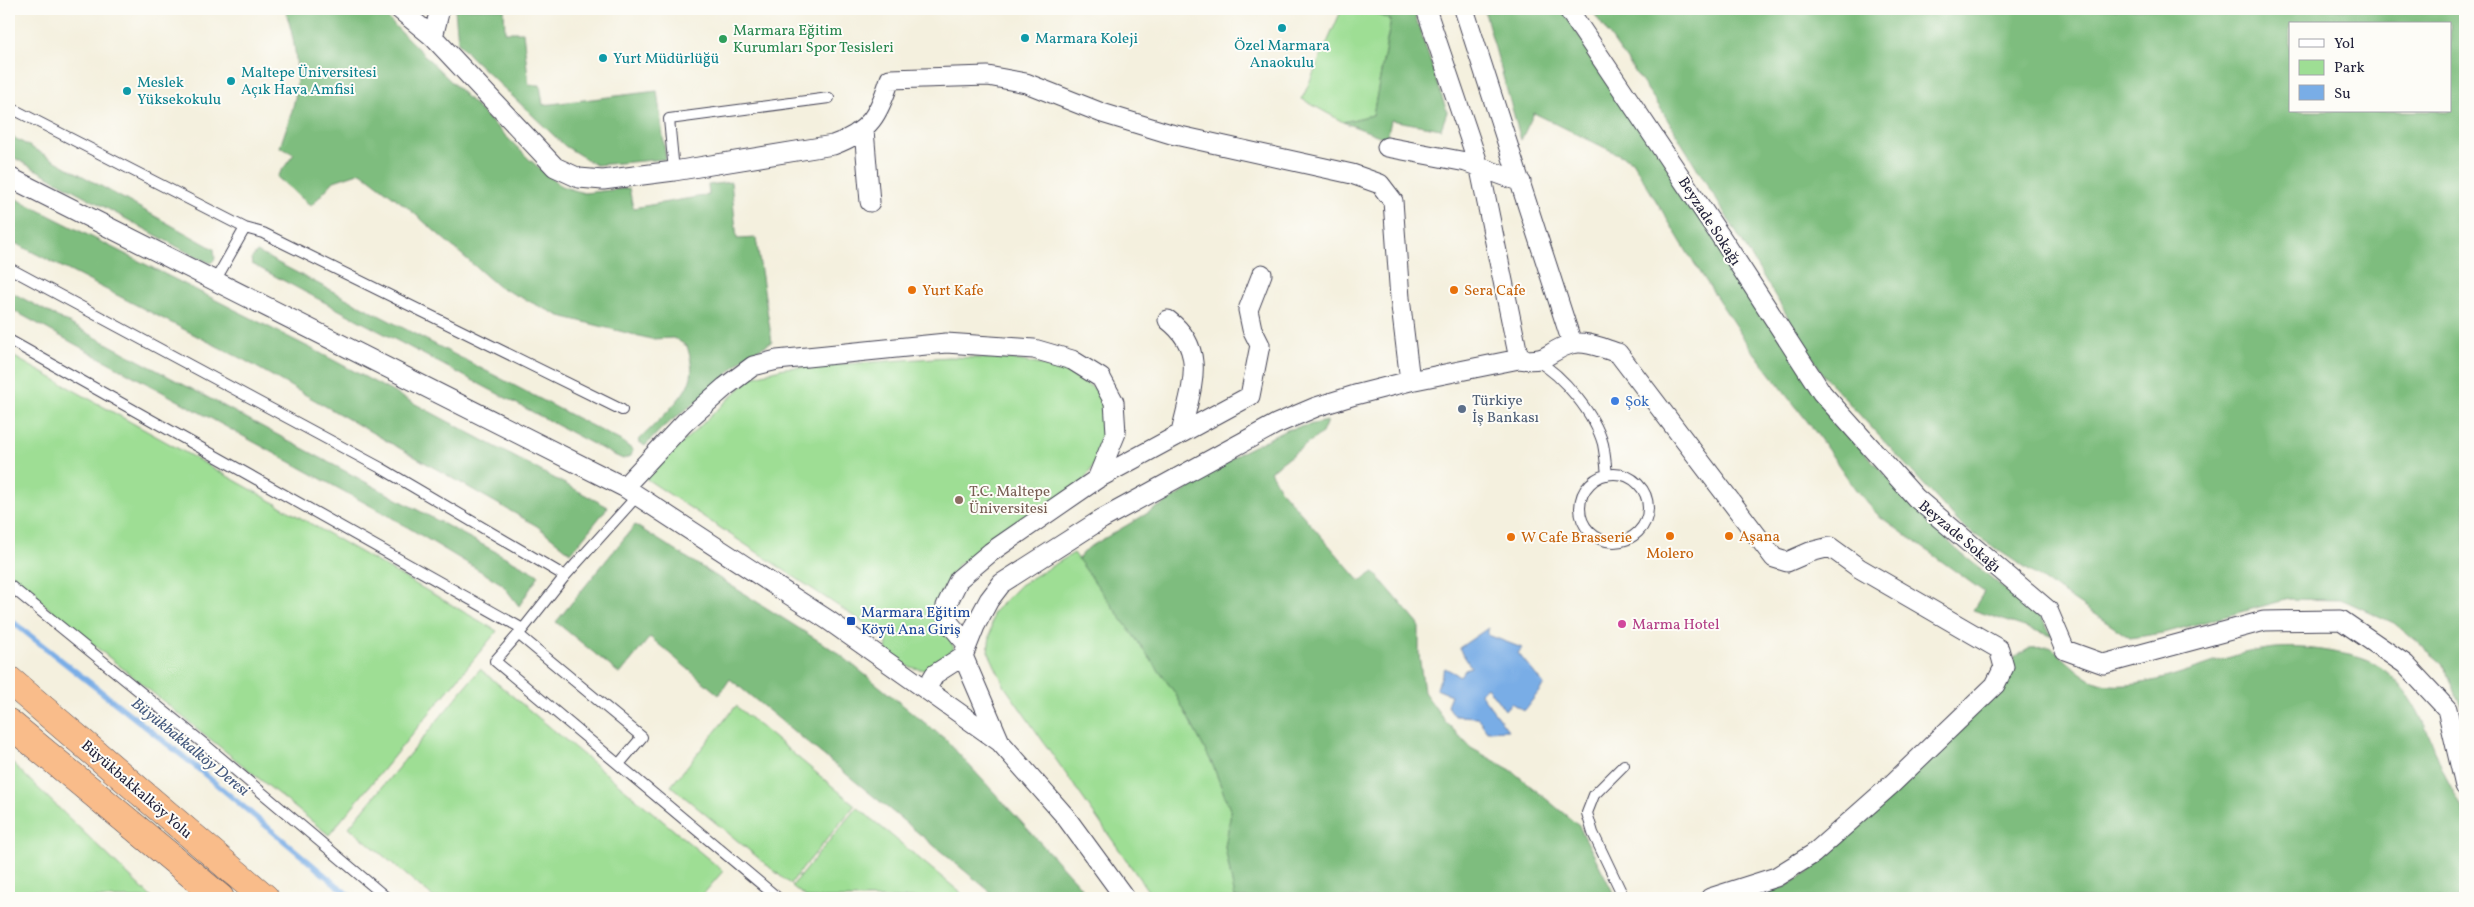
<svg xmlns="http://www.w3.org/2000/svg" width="2474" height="907" viewBox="0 0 2474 907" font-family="Vollkorn,serif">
<rect width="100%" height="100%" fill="#fdfcf7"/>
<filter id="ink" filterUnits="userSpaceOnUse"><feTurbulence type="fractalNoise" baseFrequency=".02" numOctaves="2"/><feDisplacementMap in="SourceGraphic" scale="10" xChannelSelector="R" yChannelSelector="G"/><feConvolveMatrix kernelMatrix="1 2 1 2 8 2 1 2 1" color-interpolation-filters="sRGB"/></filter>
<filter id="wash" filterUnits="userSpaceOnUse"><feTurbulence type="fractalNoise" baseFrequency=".0096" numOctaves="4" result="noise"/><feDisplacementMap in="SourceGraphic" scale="20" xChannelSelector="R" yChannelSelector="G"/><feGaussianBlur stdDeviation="1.12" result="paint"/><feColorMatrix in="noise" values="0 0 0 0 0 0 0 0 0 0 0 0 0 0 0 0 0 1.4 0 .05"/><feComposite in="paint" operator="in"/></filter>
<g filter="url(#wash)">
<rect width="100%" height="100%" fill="#f4f0de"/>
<!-- green -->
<path fill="#9ede94" stroke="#608068" d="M 1342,9 L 1379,9 L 1378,15 L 1391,19 L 1373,115 L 1343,122 L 1302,99 Z
M 9,354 L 254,491 L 497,631 L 329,835 L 54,613 L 9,572 Z
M 949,357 L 1012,359 L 1062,369 L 1097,390 L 1109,420 L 1103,451 L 1083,482 L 959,564 L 944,588 L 939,618 L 954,648 C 948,656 942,666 931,669 C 920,672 894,663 888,654 C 885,649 887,644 888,639 L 645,478 L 752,377 L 784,368 Z
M 1074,553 L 1175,693 L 1212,763 L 1231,812 L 1225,847 L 1235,898 L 1153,898 L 1005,687 L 988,651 L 993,613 L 1020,585 Z
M 480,669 L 723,871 L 700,898 L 434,898 L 349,827 Z
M 736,706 L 855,805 L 790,884 L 671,786 Z
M 9,760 L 152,898 L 9,898 Z
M 857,807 L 967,898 L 807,898 L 792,886 Z"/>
<!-- forest -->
<path fill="#7ebd7e" stroke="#50705c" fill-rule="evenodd" d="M 285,9 L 378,9 L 530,160 L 561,186 L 584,193 L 629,188 L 633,208 L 709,195 L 708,185 L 731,182 L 737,239 L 756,238 L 772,342 L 746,356 L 708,393 L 663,427 L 645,446 L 638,441 C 653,425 686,398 691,377 C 693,366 690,356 687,346 L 674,338 L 651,339 L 560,316 L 499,287 L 407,207 L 361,172 L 334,181 L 311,206 L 277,177 L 294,154 L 280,147 C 285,131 292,114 295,98 C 300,69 294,36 285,9 Z
M 455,9 L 504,9 L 505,32 L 523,32 L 529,85 L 540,85 L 543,105 L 657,91 L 666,159 L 596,165 L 565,146 L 471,57 L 458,42 Z
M 1379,9 L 1413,9 L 1447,112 L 1441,129 L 1391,120 L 1387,139 L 1343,122 L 1373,115 L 1391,20 L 1378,15 Z
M 1484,9 L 1561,9 L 1862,450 L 1957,550 L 2042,619 L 2052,636 L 1973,610 L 1984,592 L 1878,515 L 1856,490 L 1814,430 L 1746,342 L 1687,252 L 1632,161 L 1534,113 L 1521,140 Z
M 1591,9 L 2465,9 L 2465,712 L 2442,663 L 2394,623 L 2343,600 L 2289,599 L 2164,633 L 2130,638 L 1962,526 L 1824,376 L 1661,109 ZM 2290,24 L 2450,24 L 2450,111 L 2290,111 Z
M 9,135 L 214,249 L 215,259 L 211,263 L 198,258 L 9,155 Z
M 9,195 L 320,353 L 608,507 L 571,553 L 537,526 L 244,360 L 9,240 Z
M 257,252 L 621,441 L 633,450 L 631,456 L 623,459 L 612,454 L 252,264 L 251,259 Z
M 9,291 L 539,575 L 519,606 L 502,584 L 389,516 L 9,308 Z
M 1327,421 L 1322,433 L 1270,471 L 1280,489 L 1360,581 L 1374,572 L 1419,625 L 1419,654 L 1424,692 L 1445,721 L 1471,748 L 1511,770 L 1579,826 L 1616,898 L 1235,898 L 1225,847 L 1231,812 L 1212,763 L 1175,693 L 1078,559 L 1088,548 L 1182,493 L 1240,453 L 1286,430 Z
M 635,525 L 838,653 L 945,739 L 1091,898 L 998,898 L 730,679 L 719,695 L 650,637 L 620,674 L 556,622 Z
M 2050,647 C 2069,660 2084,683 2109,685 C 2158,689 2211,658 2260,650 C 2283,646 2305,647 2327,651 C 2344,654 2360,656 2375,664 C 2413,685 2428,733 2443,771 C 2448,783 2464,808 2465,819 C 2469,842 2465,874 2465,898 L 1741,898 L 1785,887 L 1813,869 L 1871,817 L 1970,718 L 1998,695 L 2007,684 L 2015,657 L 2030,648 Z"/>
<!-- water -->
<path fill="#79ade6" stroke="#4e6890" d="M 1488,628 L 1488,635 L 1522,648 L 1518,653 L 1544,685 L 1524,711 L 1511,703 L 1505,710 L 1487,687 L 1480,693 L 1508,730 L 1487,731 L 1477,717 L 1455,716 L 1447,705 L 1451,695 L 1436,689 L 1445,668 L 1460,676 L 1465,669 L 1471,667 L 1459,648 Z"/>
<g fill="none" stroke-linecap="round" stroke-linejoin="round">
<!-- stream -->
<path stroke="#79ade6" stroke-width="5.5" d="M 9,619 L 184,757 L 352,898"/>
</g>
</g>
<g filter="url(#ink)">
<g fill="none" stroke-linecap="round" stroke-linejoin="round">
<!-- lane casing -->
<g stroke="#424153" stroke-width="12">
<path id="lane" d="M 9,107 L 245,228
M 674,171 L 669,119 L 829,98
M 9,268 L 381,468 L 565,576
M 215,281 L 245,228 L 263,233 L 622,410
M 9,340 L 523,629 L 565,576 L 637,496
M 1537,361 C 1563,375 1595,415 1603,444 C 1605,454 1606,465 1607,475
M1580 508a34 34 0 1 1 68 0a34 34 0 1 1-68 0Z
M 9,585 L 203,743 L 387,898
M 523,629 L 495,661 L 778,898
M 518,634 L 642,737 L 619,764
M 1624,765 L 1594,795 L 1587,813 L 1593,833 L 1624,898"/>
</g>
<!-- street casing -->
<g stroke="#424153" stroke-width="21">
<path id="street" d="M 399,9 L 433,37 L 555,167 L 579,178 L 603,180 L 674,171 L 833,145 C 870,132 879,114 890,79 L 988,76 L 1026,83 L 1102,113 L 1171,134 L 1352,174 L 1380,184 L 1393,201 L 1400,298 L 1410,381
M 1426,9 L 1480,169 L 1519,359
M 1464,9 L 1572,343
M 1568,9 L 1723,240 L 1822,393 L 1916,498 L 2048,610 L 2065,650 L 2104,664 L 2264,621 L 2341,620 L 2405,664 L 2447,709 L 2465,786
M 433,37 L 440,9
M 864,130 L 870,202
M 1387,147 L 1466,162 L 1521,182
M 9,177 L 624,487 L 828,620 L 1000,742 L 1065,816 L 1125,898
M 1168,320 C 1209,351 1190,390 1181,433
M 624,487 L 685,422 L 725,387 L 753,366 L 777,360 L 946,343 L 1034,349 L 1072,360 L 1101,378 L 1114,402 L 1116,433 L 1097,479
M 967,644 L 949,623 L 946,606 L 959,579 L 991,552 L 1097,479 L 1250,396 L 1260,345 L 1252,329 L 1248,310 L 1262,274
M 926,689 L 935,674 L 963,656
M 1000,742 L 963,656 L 975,626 L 989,600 L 1002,583 L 1102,519 L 1276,424 L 1316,407 L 1355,395 L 1410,381 L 1519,359 C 1551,363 1546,351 1571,344 C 1586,340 1604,349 1618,353 L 1774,558 L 1787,562 L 1810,552 L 1830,547 L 1859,568 L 1999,649 L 2004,667 L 1995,685 L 1891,785 L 1813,854 L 1776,877 L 1710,898"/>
</g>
<!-- highway casing -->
<g stroke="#424153" stroke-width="29">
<path id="highway" d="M 9,680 L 265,898
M 9,723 L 220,898"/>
</g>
<!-- lane -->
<use href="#lane" stroke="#fff" stroke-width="10"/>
<!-- street -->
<use href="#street" stroke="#fff" stroke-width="19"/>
<!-- highway -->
<use href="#highway" stroke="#f9bc8a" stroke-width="28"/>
</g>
</g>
<!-- markers -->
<g fill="#0f9aa8" stroke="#fdfcf7" stroke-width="2">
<circle cx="1282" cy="28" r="5"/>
<circle cx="1025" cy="38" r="5"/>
<circle cx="603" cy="58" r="5"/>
<circle cx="231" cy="81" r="5"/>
<circle cx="127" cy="91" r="5"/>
</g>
<circle fill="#2e9e5b" stroke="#fdfcf7" stroke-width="2" cx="723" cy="39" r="5"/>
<g fill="#e8710a" stroke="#fdfcf7" stroke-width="2">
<circle cx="912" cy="290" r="5"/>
<circle cx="1454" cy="290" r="5"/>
<circle cx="1670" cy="536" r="5"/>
<circle cx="1729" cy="536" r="5"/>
<circle cx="1511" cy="537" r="5"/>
</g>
<circle fill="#3f7fe0" stroke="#fdfcf7" stroke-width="2" cx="1615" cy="401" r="5"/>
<circle fill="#5c6f8a" stroke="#fdfcf7" stroke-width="2" cx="1462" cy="409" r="5"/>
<circle fill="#8d6e63" stroke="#fdfcf7" stroke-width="2" cx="959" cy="500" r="5"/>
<rect fill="#1a4fb4" stroke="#fdfcf7" stroke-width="2" x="846" y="616" width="10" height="10" rx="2.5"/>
<circle fill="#d1479c" stroke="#fdfcf7" stroke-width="2" cx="1622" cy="624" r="5"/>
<g text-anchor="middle" stroke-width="4" stroke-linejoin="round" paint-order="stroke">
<!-- leisure labels -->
<g font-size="15" fill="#27864d" stroke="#fdfcf7" text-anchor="start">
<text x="733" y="35">Marmara Eğitim<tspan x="733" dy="17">Kurumları Spor Tesisleri</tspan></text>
</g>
<!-- culture labels -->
<g font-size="15" fill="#0d838f" stroke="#fdfcf7" text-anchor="start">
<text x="1035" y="43">Marmara Koleji</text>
<text x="1282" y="50" text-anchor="middle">Özel Marmara<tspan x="1282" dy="17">Anaokulu</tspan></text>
<text x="613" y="63">Yurt Müdürlüğü</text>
<text x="241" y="77">Maltepe Üniversitesi<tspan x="241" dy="17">Açık Hava Amfisi</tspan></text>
<text x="137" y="87">Meslek<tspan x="137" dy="17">Yüksekokulu</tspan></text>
</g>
<!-- street labels -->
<g font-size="15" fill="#22223b" stroke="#fdfcf7">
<text transform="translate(1710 221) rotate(57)" y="5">Beyzade Sokağı</text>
<text transform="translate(1960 536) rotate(40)" y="5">Beyzade Sokağı</text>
<text transform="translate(137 789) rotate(41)" y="5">Büyükbakkalköy Yolu</text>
</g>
<!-- food labels -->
<g font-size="15" fill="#c56008" stroke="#fdfcf7" text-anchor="start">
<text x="922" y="295">Yurt Kafe</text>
<text x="1464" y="295">Sera Cafe</text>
<text x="1739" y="541">Aşana</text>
<text x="1521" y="542">W Cafe Brasserie</text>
<text x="1670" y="558" text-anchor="middle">Molero</text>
</g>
<!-- service labels -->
<g font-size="15" fill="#4e5e75" stroke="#fdfcf7" text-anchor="start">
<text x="1472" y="405">Türkiye<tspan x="1472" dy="17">İş Bankası</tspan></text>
</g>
<!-- shop labels -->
<g font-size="15" fill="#366cbe" stroke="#fdfcf7" text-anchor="start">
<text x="1625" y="406">Şok</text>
</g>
<!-- education labels -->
<g font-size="15" fill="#785e54" stroke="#fdfcf7" text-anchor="start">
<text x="969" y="496">T.C. Maltepe<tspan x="969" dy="17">Üniversitesi</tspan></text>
</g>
<!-- transit labels -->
<g font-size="15" fill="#164399" stroke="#fdfcf7" text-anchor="start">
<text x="861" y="617">Marmara Eğitim<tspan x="861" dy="17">Köyü Ana Giriş</tspan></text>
</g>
<!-- hotel labels -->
<g font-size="15" fill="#b23c85" stroke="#fdfcf7" text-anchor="start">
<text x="1632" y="629">Marma Hotel</text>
</g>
<!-- water labels -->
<g font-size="16" font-style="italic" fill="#455a7f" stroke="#fdfcf7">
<text transform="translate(191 746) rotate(39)" y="6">Büyükbakkalköy Deresi</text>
</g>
</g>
<!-- margin -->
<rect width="2474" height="907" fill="none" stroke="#fdfcf7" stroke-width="30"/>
<!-- legend -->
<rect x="2289" y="22" width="162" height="90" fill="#fdfcf7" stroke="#a5a5ac"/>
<rect x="2299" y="39" width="25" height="8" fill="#ffffff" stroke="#a5a5ac"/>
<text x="2334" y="48" font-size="15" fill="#22223b">Yol</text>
<rect x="2299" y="60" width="25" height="15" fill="#9ede94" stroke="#a5a5ac"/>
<text x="2334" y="72" font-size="15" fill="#22223b">Park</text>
<rect x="2299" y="85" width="25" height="15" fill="#79ade6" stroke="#a5a5ac"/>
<text x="2334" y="98" font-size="15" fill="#22223b">Su</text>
</svg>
